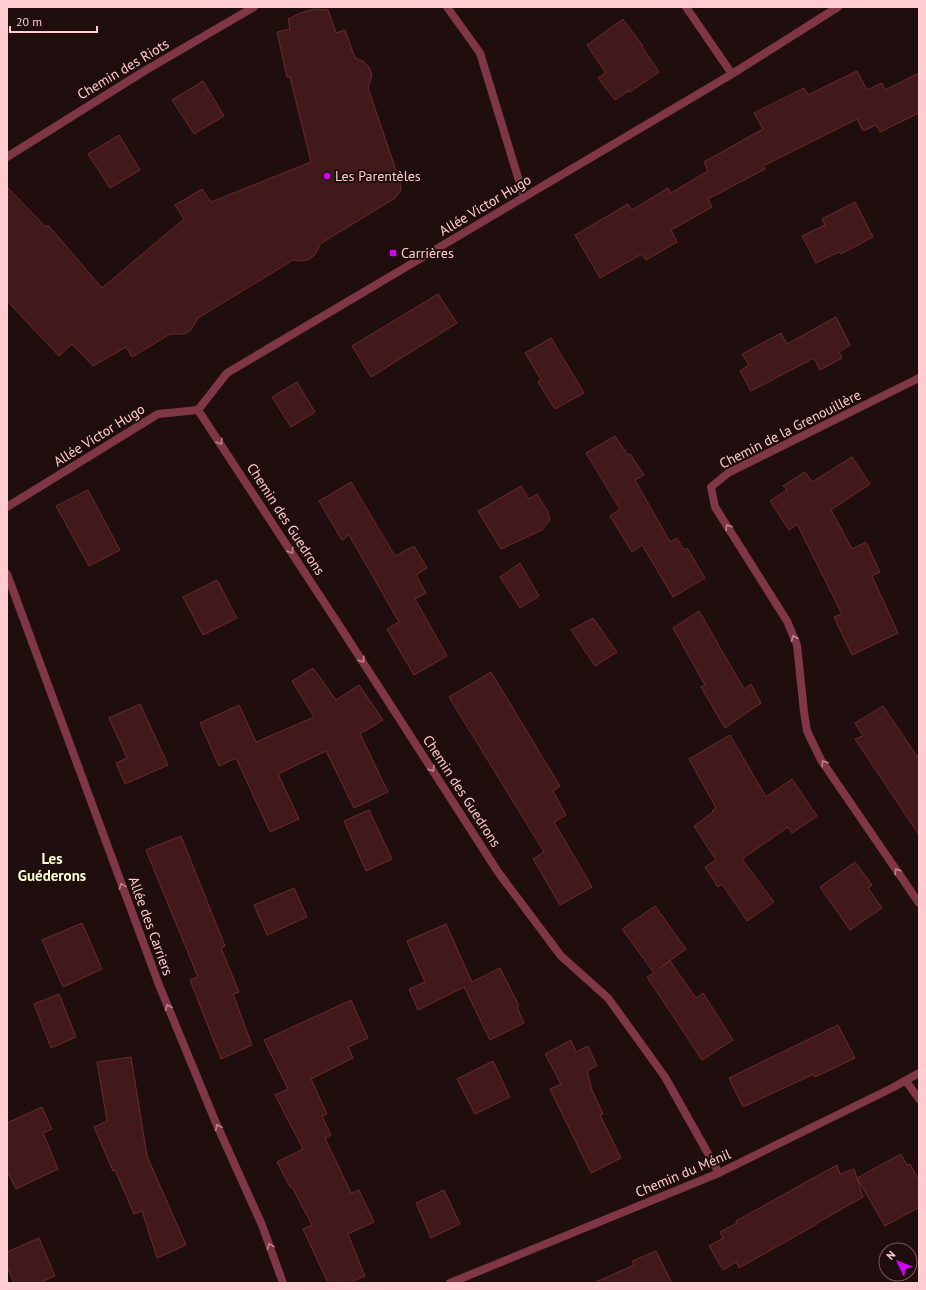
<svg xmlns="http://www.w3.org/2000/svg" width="926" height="1290" viewBox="0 0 926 1290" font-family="'PT Sans',sans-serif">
<rect width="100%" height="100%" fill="#200d0e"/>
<!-- building -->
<path fill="#41191a" stroke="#6d2b2d" d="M 314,9 L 328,10 L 336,33 L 345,30 L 355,58 L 363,61 L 369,67 L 372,75 L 368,88 L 400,182 L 401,190 L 395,198 L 320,244 L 316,253 L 310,259 L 302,261 L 293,260 L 198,318 L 191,330 L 184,334 L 170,334 L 132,357 L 126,347 L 93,366 L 72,344 L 59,356 L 7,301 L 7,187 L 46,227 L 48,225 L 102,288 L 184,219 L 175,205 L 202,189 L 211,202 L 311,162 L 290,77 L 287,77 L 277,32 L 290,29 L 288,19 L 300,13 Z
M 623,19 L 643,46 L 642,47 L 659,72 L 630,92 L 628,91 L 615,100 L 598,78 L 606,73 L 587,45 Z
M 857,71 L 867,90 L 882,83 L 885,90 L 919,73 L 919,113 L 880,132 L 876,125 L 863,131 L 857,119 L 763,166 L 765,169 L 708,199 L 712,207 L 671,230 L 677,242 L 646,260 L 642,254 L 600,278 L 575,235 L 628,204 L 632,210 L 668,188 L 671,193 L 708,171 L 704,162 L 763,129 L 754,113 L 804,88 L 808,95 Z
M 203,81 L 224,116 L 194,134 L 172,100 Z
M 119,135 L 140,170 L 110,188 L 88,154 Z
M 855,202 L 873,237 L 841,254 L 839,252 L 816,263 L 802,236 L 825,225 L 822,219 Z
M 438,294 L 457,323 L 371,377 L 352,346 Z
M 836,317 L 850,345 L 839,352 L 842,358 L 820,370 L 814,358 L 751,391 L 740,371 L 749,365 L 742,354 L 781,333 L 787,344 Z
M 551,338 L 584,393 L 555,409 L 538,382 L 541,380 L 525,353 Z
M 297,382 L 315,412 L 291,427 L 272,397 Z
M 615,436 L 628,455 L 630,454 L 644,475 L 635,480 L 670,542 L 677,538 L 684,550 L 687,548 L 705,578 L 673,597 L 642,545 L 632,552 L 610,516 L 620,509 L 586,453 Z
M 852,457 L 870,484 L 831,510 L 852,549 L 866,542 L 880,572 L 872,576 L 898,633 L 852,655 L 834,617 L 842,614 L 797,524 L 789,530 L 770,501 L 787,490 L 783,486 L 805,472 L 812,482 Z
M 351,482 L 395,556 L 414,546 L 427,568 L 416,575 L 426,593 L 415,599 L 447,656 L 414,675 L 387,629 L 399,622 L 349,535 L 342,540 L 319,501 Z
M 521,486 L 529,499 L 537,494 L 548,512 L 550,520 L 542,530 L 501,549 L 478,511 Z
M 88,490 L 120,550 L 89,566 L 56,506 Z
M 520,563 L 539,596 L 520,608 L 500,577 Z
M 217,580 L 237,618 L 203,635 L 183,597 Z
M 699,611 L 744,689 L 751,684 L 761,703 L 725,728 L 701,687 L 705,685 L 673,628 Z
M 593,618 L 617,652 L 595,666 L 571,630 Z
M 313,668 L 336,700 L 359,685 L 383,720 L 360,734 L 388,792 L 354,808 L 326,751 L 278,774 L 299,819 L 270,832 L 236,758 L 219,766 L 200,723 L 239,705 L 256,742 L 314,717 L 292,681 Z
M 491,672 L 560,786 L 553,791 L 566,815 L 554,822 L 592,887 L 560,905 L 533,859 L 544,852 L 449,697 Z
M 140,704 L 168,765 L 125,784 L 116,763 L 127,758 L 109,718 Z
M 883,706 L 919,759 L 919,835 L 855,739 L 863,736 L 855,723 Z
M 730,735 L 766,797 L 792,779 L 817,816 L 792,833 L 788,827 L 742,859 L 774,902 L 747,921 L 722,884 L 718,887 L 705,867 L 716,860 L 694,826 L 713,812 L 712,811 L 716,808 L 689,759 Z
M 369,810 L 392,859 L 366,871 L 344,821 Z
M 181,836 L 225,946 L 221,948 L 239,992 L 233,994 L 252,1045 L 221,1059 L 190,980 L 198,977 L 146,850 Z
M 855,862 L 872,885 L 868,888 L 882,908 L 850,930 L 820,887 Z
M 294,888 L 307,917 L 267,935 L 254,905 Z
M 655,906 L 686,949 L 660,968 L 670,961 L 696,998 L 703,993 L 733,1040 L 702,1060 L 647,977 L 654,973 L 622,929 Z
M 82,923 L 102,969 L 63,987 L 42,940 Z
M 446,924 L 472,982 L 500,968 L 519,1006 L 517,1007 L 524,1023 L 490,1040 L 464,987 L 418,1010 L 409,989 L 425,982 L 407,941 Z
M 59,994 L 76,1037 L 51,1048 L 34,1004 Z
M 351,1000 L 368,1038 L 348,1047 L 353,1058 L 311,1079 L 327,1114 L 322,1116 L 331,1135 L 325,1138 L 351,1193 L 359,1190 L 374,1222 L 348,1234 L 365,1276 L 349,1283 L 328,1283 L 303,1229 L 312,1225 L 292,1187 L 290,1187 L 277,1162 L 303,1149 L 275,1095 L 288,1089 L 264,1040 Z
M 838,1025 L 855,1058 L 815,1077 L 814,1074 L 743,1107 L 729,1078 Z
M 571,1040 L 576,1052 L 588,1046 L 597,1066 L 587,1071 L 592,1090 L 603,1114 L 600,1115 L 621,1158 L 591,1173 L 550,1089 L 561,1084 L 545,1054 Z
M 131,1057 L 147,1156 L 186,1245 L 157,1258 L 142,1211 L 134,1214 L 115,1170 L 113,1171 L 94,1127 L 107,1121 L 97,1062 Z
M 493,1061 L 510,1097 L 475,1114 L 457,1079 Z
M 42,1107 L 52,1129 L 43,1133 L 58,1169 L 16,1189 L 7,1171 L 7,1123 Z
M 901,1154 L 907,1165 L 910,1164 L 919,1181 L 919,1207 L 885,1226 L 857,1178 Z
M 837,1165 L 840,1174 L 854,1169 L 863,1197 L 817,1223 L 817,1224 L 739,1268 L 736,1262 L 723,1270 L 709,1246 L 723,1238 L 720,1232 L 737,1223 L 736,1221 Z
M 444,1190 L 460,1224 L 431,1238 L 416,1203 Z
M 39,1238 L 55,1276 L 39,1283 L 14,1283 L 7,1266 L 7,1252 Z
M 656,1251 L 672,1283 L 594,1283 L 634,1265 L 632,1261 Z"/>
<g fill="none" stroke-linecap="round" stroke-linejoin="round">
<!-- street -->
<path stroke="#7f3746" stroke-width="8" d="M 447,7 L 480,53 L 524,197
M 686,7 L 732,74
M 7,157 L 146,70 L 254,7
M 919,378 L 728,473 L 711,487 L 715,507 L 787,621 L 797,645 L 804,712 L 807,731 L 821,760 L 919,903
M 198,410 L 337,622 L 498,872 L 561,956 L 608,998 L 665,1077 L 719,1173
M 7,507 L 158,414 L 198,410 L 227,373 L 732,74 L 838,7
M 7,574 L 159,985 L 216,1123 L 262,1225 L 283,1283
M 906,1081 L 919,1099
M 450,1283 L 719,1173 L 892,1088 L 919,1073"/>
</g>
<!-- one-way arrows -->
<defs><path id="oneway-chevron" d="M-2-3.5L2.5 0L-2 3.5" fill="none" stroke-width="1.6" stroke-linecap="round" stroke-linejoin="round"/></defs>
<g stroke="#bf828c">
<use href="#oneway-chevron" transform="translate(220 442) rotate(57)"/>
<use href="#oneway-chevron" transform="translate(728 527) rotate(-122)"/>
<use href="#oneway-chevron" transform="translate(291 551) rotate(57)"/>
<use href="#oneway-chevron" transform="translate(794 638) rotate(-113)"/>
<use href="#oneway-chevron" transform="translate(362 660) rotate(57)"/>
<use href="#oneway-chevron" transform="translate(824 763) rotate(-123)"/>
<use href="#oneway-chevron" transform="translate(432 769) rotate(57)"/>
<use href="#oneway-chevron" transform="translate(897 871) rotate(-124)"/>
<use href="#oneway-chevron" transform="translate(122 886) rotate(-110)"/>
<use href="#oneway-chevron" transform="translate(168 1007) rotate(-113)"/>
<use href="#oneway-chevron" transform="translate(218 1127) rotate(-114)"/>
<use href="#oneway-chevron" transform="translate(270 1246) rotate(-110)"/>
</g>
<!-- markers -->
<g fill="#d500f7" stroke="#200d0e" stroke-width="1.5">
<circle cx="327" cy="176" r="4"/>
<rect x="389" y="249" width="8" height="8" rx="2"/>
</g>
<g text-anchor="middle" stroke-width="4" stroke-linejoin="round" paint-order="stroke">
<!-- street labels -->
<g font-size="14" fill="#ffccd2" stroke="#200d0e">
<text transform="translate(123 69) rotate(-31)" y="5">Chemin des Riots</text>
<text transform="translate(485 205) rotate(-31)" y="5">Allée Victor Hugo</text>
<text transform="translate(790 429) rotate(-27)" y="5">Chemin de la Grenouillère</text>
<text transform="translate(99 435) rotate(-32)" y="5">Allée Victor Hugo</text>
<text transform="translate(286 519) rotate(57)" y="5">Chemin des Guedrons</text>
<text transform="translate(462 791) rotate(57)" y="5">Chemin des Guedrons</text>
<text transform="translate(151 926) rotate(70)" y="5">Allée des Carriers</text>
<text transform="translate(683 1173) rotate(-23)" y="5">Chemin du Ménil</text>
</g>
<!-- poi labels -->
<g font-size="14" fill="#ffccd2" stroke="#200d0e" text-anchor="start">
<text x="335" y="181">Les Parentèles</text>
<text x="401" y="258">Carrières</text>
</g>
<!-- neighbourhood labels -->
<g font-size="15" font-weight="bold" fill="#f9ffce" stroke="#200d0e">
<text x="52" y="864">Les<tspan x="52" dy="17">Guéderons</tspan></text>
</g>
</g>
<!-- border -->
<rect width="926" height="1290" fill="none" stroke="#ffccd2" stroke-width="16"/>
<!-- north arrow -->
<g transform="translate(898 1262) rotate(313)"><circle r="19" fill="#200d0e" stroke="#79595c"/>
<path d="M0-3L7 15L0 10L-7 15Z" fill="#d500f7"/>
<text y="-6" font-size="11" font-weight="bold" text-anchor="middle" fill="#ffccd2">N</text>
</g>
<!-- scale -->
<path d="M10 26v6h87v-6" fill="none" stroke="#ffccd2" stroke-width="2"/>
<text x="16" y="26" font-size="12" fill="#ffccd2" stroke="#200d0e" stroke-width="3" paint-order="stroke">20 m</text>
</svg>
